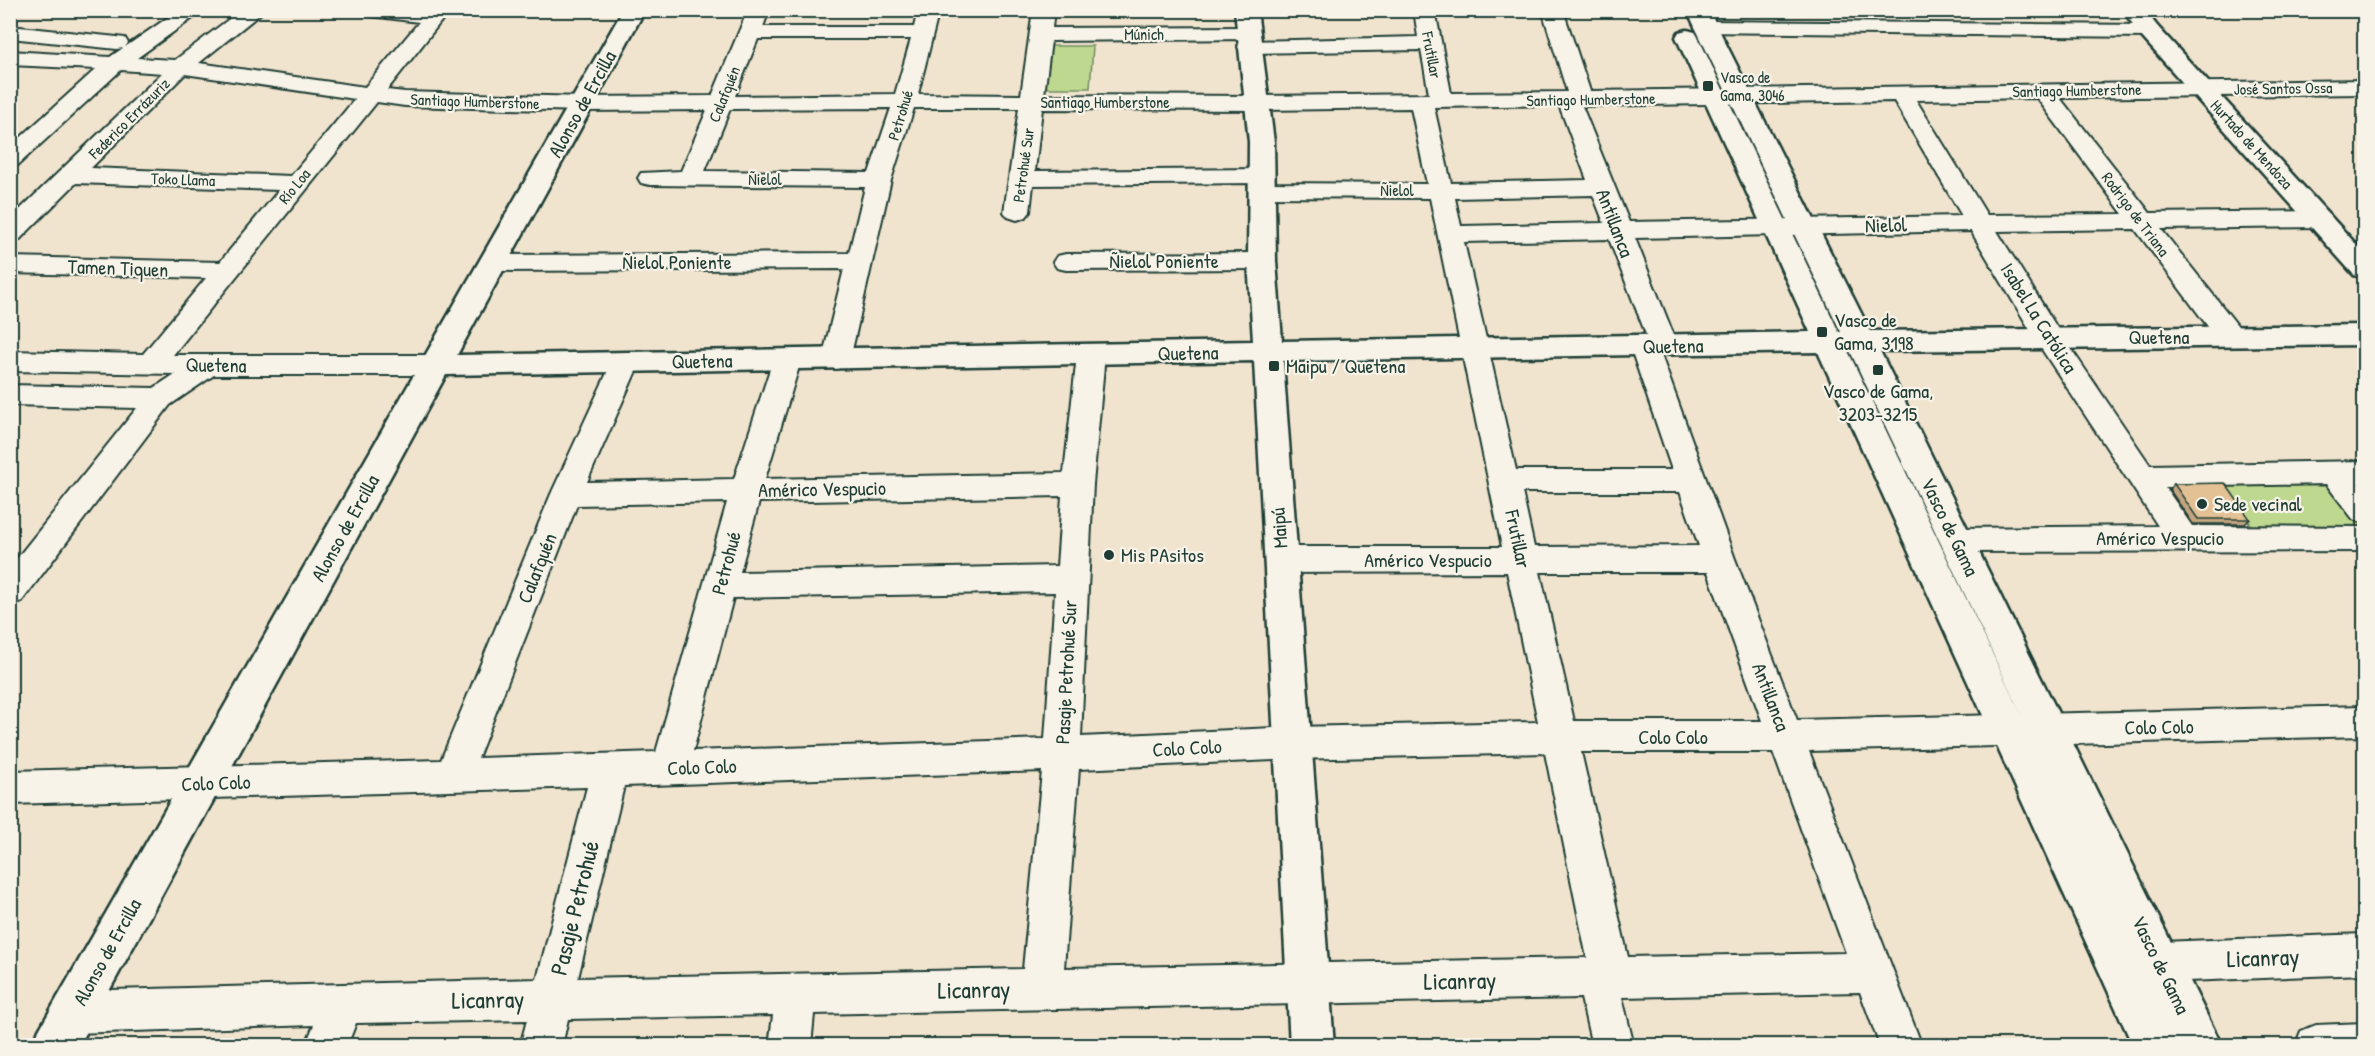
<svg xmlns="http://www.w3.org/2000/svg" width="2375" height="1056" viewBox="0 0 2375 1056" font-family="'Patrick Hand',sans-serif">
<rect width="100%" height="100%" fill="#f1e4cf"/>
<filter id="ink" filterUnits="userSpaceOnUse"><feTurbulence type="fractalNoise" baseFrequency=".0167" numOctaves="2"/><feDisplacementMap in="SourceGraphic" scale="12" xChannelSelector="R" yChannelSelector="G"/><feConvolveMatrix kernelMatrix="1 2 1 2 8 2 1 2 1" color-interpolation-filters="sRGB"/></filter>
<g filter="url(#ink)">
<!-- green -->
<path fill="#bfd88f" stroke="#6f8a62" stroke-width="1.5" d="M 1047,46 L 1093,46 L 1090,88 L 1042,88 Z
M 2225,484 L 2335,486 L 2364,527 L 2253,528 Z"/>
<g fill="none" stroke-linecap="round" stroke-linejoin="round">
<!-- minor casing -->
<g stroke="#1f3d34" stroke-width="4">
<path id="minor" d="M 179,10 L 204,10 L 137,58 L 175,60 L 241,10 L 265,10 L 199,63 L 365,87 L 419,22 L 370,16 L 363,14 L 360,10 L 450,10 L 387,90 L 405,92 L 583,97 L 712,96 L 748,10 L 769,10 L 763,27 L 914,27 L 918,10 L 939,10 L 918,94 L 1021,95 L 1033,10 L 1054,10 L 1052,28 L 1248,27 L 1256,28 L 1259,33 L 1256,38 L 1248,39 L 1051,41 L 1044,95 L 1258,96 L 1429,94 L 1421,50 L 1249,53 L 1241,52 L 1238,47 L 1241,42 L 1249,41 L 1418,37 L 1414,10 L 1435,10 L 1451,93 L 1567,92 L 1542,10 L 1563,10 L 1590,91 L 2364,80 L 2364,94 L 2060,98 L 2150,213 L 2320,211 L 2329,214 L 2333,219 L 2329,224 L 2320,227 L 2161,229 L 2241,330 L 2245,337 L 2241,344 L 2231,346 L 2221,344 L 2135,229 L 1997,231 L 2059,331 L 2150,465 L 2364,461 L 2364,483 L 2360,483 L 2364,489 L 2364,523 L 2353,519 L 2326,484 L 2165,487 L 2192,526 L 2364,527 L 2364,551 L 1956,552 L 1945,549 L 1940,540 L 1945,531 L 1956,528 L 2158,526 L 2039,345 L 1971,231 L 1635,238 L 1678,346 L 1674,353 L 1661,355 L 1735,559 L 1797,720 L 2364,706 L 2364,736 L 1809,751 L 1922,1046 L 1880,1046 L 1860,992 L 1622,997 L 1634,1046 L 1592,1046 L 1581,998 L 814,1014 L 811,1046 L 769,1046 L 773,1015 L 568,1019 L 562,1046 L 520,1046 L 527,1020 L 356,1023 L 347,1046 L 305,1046 L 314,1025 L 73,1033 L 58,1027 L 52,1012 L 58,997 L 73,991 L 537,979 L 587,787 L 10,804 L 10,771 L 441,760 L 551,494 L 612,362 L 616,355 L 626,352 L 636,355 L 640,362 L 587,482 L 734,479 L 773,360 L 777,353 L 787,350 L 797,353 L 801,360 L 765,479 L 1064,473 L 1077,355 L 1081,348 L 1091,346 L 1101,348 L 1105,355 L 1093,484 L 1081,737 L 1293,727 L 1538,722 L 1507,572 L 1281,573 L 1270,569 L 1265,560 L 1270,551 L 1281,547 L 1502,547 L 1430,198 L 1263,197 L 1254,195 L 1251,190 L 1254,185 L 1260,183 L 1033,185 L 1030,212 L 1026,217 L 1017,220 L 1008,217 L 1004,212 L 1019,108 L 914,108 L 891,180 L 850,359 L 846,366 L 836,369 L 826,366 L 822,359 L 844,269 L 494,271 L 485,269 L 481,263 L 485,257 L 494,255 L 849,253 L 865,187 L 650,185 L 641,183 L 638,178 L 641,173 L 681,171 L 707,110 L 583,111 L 405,106 L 377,102 L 173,355 L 436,355 L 446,358 L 450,365 L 446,372 L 436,375 L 214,375 L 170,405 L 22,601 L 10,605 L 10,567 L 137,408 L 10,405 L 10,385 L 154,388 L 175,374 L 10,371 L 10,351 L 143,354 L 206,278 L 10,273 L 10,257 L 220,262 L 279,190 L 76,183 L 19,240 L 10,242 L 10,219 L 162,73 L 121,70 L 18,165 L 10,167 L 10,147 L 96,69 L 10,65 L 10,51 L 110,57 L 123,48 L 117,49 L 10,38 L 10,26 L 117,37 L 125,38 L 128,43 L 125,47 ZM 758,39 L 911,39 L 895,94 L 735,96 ZM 185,74 L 355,99 L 291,176 L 91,168 ZM 2037,98 L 2123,214 L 1987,215 L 1916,100 ZM 1894,101 L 1962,216 L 1629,222 L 1582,106 ZM 1559,105 L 1587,180 L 1451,183 L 1434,107 ZM 891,108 L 869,173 L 705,171 L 730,109 ZM 1411,108 L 1427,184 L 1265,183 L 1271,181 L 1274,176 L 1271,171 L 1262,169 L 1035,171 L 1042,109 L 1258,110 ZM 1593,195 L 1604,223 L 1461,226 L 1455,198 ZM 1609,239 L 1647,337 L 1634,339 L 1630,346 L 1672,470 L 1516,470 L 1464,242 ZM 1522,492 L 1680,492 L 1699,546 L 1534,547 ZM 1062,496 L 1057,566 L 740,572 L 759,502 ZM 727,502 L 656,752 L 478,758 L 577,505 ZM 1540,572 L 1708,572 L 1762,721 L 1574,721 ZM 1055,592 L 1045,739 L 693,751 L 733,598 ZM 1581,752 L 1773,752 L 1846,953 L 1628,957 ZM 1545,753 L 1587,958 L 1064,968 L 1079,769 L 1293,759 ZM 1042,771 L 1023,969 L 578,978 L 624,786 Z
M 1706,21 L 2149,25 L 2157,26 L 2160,31 L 2157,36 L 2149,37 L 1698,32 L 1695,27 L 1698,22 Z
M 1262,253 L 1271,255 L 1275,261 L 1271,267 L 1262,269 L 1066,270 L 1057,268 L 1053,262 L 1057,256 L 1066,254 Z
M 2364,934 L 2364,974 L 2161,982 L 2147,976 L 2141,962 L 2147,948 L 2161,942 Z
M 2364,1023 L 2364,1046 L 2295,1046 L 2301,1031 L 2316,1025 Z"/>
</g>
<!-- tertiary casing -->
<g stroke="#1f3d34" stroke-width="5">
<path id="tertiary" d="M 623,10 L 645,10 L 457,355 L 1253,341 L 1248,261 L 1249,142 L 1235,10 L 1257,10 L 1274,142 L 1276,261 L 1282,341 L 1810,332 L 1676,37 L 1679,32 L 1687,30 L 1695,32 L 1698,37 L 1839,332 L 1841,332 L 1687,10 L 1709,10 L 1870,331 L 2364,325 L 2364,345 L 1880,351 L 2222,1046 L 2133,1046 L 1818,352 L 1283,361 L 1334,1046 L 1290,1046 L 1254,361 L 446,375 L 79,1046 L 33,1046 L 39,1030 ZM 1848,351 L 1850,351 L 2024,720 Z
M 2123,10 L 2145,10 L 2157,26 L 2364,253 L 2364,278 L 2354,275 L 2141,36 Z"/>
</g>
<!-- minor -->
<use href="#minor" fill="#f7f3e8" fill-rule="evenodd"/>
<!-- tertiary -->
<use href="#tertiary" fill="#f7f3e8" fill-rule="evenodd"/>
</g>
<!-- wall -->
<path fill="#c3a680" stroke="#1f3d34" stroke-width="1.5" d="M 2174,484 L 2250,519 L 2245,524 L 2193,524 L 2169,489 Z"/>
<!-- building -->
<path fill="#e3c195" stroke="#1f3d34" stroke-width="1.5" d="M 2225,483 L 2250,519 L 2198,519 L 2174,484 Z"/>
</g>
<!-- markers -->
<g fill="#1f3d34" stroke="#f7f3e8" stroke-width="2">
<rect x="1702" y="80" width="12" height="12" rx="3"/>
<rect x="1816" y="326" width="12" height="12" rx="3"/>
<rect x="1268" y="360" width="12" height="12" rx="3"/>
<rect x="1872" y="364" width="12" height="12" rx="3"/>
<circle cx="2202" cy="504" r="6"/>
<circle cx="1109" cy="555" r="6"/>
</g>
<g text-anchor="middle" stroke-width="4.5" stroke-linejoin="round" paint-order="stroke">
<!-- far-street labels -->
<g font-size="16" fill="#1f3d34" stroke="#f7f3e8">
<text x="1144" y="40">Múnich</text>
<text transform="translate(1432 55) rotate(79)" y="6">Frutillar</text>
<text transform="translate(2283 88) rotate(-1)" y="6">José Santos Ossa</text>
<text transform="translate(2077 90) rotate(-1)" y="6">Santiago Humberstone</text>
<text transform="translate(724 94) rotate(-68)" y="6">Calafquén</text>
<text transform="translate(1591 99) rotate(-1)" y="6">Santiago Humberstone</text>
<text transform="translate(475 101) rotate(2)" y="6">Santiago Humberstone</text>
<text x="1105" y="108">Santiago Humberstone</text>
<text transform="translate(900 115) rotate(-73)" y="6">Petrohué</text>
<text transform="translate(129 118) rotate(-45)" y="6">Federico Errázuriz</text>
<text transform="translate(2252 144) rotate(48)" y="6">Hurtado de Mendoza</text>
<text transform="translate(1023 165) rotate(-82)" y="6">Petrohué Sur</text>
<text transform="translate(183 179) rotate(2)" y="6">Toko Llama</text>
<text x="765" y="185">Ñielol</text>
<text transform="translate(294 186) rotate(-51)" y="6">Río Loa</text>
<text x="1397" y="196">Ñielol</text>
<text transform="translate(2136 214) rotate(53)" y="6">Rodrigo de Triana</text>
</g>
<!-- far-poi labels -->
<g font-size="16" fill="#1f3d34" stroke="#f7f3e8" text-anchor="start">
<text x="1720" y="83">Vasco de<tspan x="1720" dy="18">Gama, 3046</tspan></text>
</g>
<!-- street labels -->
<g font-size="20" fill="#1f3d34" stroke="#f7f3e8">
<text transform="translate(582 104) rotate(-61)" y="7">Alonso de Ercilla</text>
<text transform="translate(1615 223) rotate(69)" y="7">Antillanca</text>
<text transform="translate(1886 225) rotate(-2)" y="7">Ñielol</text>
<text x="1164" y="268">Ñielol Poniente</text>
<text x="677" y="269">Ñielol Poniente</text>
<text transform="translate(118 268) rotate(2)" y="7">Tamen Tiquen</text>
<text transform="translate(2039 318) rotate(58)" y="7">Isabel La Católica</text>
<text x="2159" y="344">Quetena</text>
<text transform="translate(1673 346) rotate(-1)" y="7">Quetena</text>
<text transform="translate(1188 353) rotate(-1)" y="7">Quetena</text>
<text transform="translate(702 361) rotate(-1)" y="7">Quetena</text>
<text transform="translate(216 365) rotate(1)" y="7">Quetena</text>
<text transform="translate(822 489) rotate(-1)" y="7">Américo Vespucio</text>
<text transform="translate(1950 527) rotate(64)" y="7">Vasco de Gama</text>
<text transform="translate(345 528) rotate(-61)" y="7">Alonso de Ercilla</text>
<text transform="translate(1279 528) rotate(-94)" y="7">Maipú</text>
<text x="2160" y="545">Américo Vespucio</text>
<text transform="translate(1518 539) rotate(78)" y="7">Frutillar</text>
<text x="1428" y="567">Américo Vespucio</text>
<text transform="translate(726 563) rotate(-75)" y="7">Petrohué</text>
<text transform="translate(537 568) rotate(-68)" y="7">Calafquén</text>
<text transform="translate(1066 672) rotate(-87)" y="7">Pasaje Petrohué Sur</text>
<text transform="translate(1771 697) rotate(69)" y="7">Antillanca</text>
<text transform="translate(2159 727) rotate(-1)" y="7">Colo Colo</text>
<text x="1673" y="744">Colo Colo</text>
<text transform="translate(1187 748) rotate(-3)" y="7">Colo Colo</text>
<text transform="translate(702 767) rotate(-2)" y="7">Colo Colo</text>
<text transform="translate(216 783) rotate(-2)" y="7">Colo Colo</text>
<text transform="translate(107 952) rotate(-61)" y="7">Alonso de Ercilla</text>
<text transform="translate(2161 965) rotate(64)" y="7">Vasco de Gama</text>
</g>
<!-- poi labels -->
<g font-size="20" fill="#1f3d34" stroke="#f7f3e8" text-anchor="start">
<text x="1834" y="327">Vasco de<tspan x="1834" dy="23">Gama, 3198</tspan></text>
<text x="1286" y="373">Maipu / Quetena</text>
<text x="1878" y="398" text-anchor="middle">Vasco de Gama,<tspan x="1878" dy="23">3203-3215</tspan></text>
<text x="2214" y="511">Sede vecinal</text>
<text x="1121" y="562">Mis PAsitos</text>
</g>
<!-- near-street labels -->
<g font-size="24" fill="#1f3d34" stroke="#f7f3e8">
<text transform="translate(575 908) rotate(-76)" y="8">Pasaje Petrohué</text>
<text transform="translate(2263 958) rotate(-2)" y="8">Licanray</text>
<text transform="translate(1460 981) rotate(-1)" y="8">Licanray</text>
<text transform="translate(974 990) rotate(-1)" y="8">Licanray</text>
<text transform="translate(488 1000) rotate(-1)" y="8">Licanray</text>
</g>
</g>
<!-- margin -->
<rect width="2375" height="1056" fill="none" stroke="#f7f3e8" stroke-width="36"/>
<rect x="18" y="18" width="2339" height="1020" fill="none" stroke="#1f3d34" stroke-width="2" filter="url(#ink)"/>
</svg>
